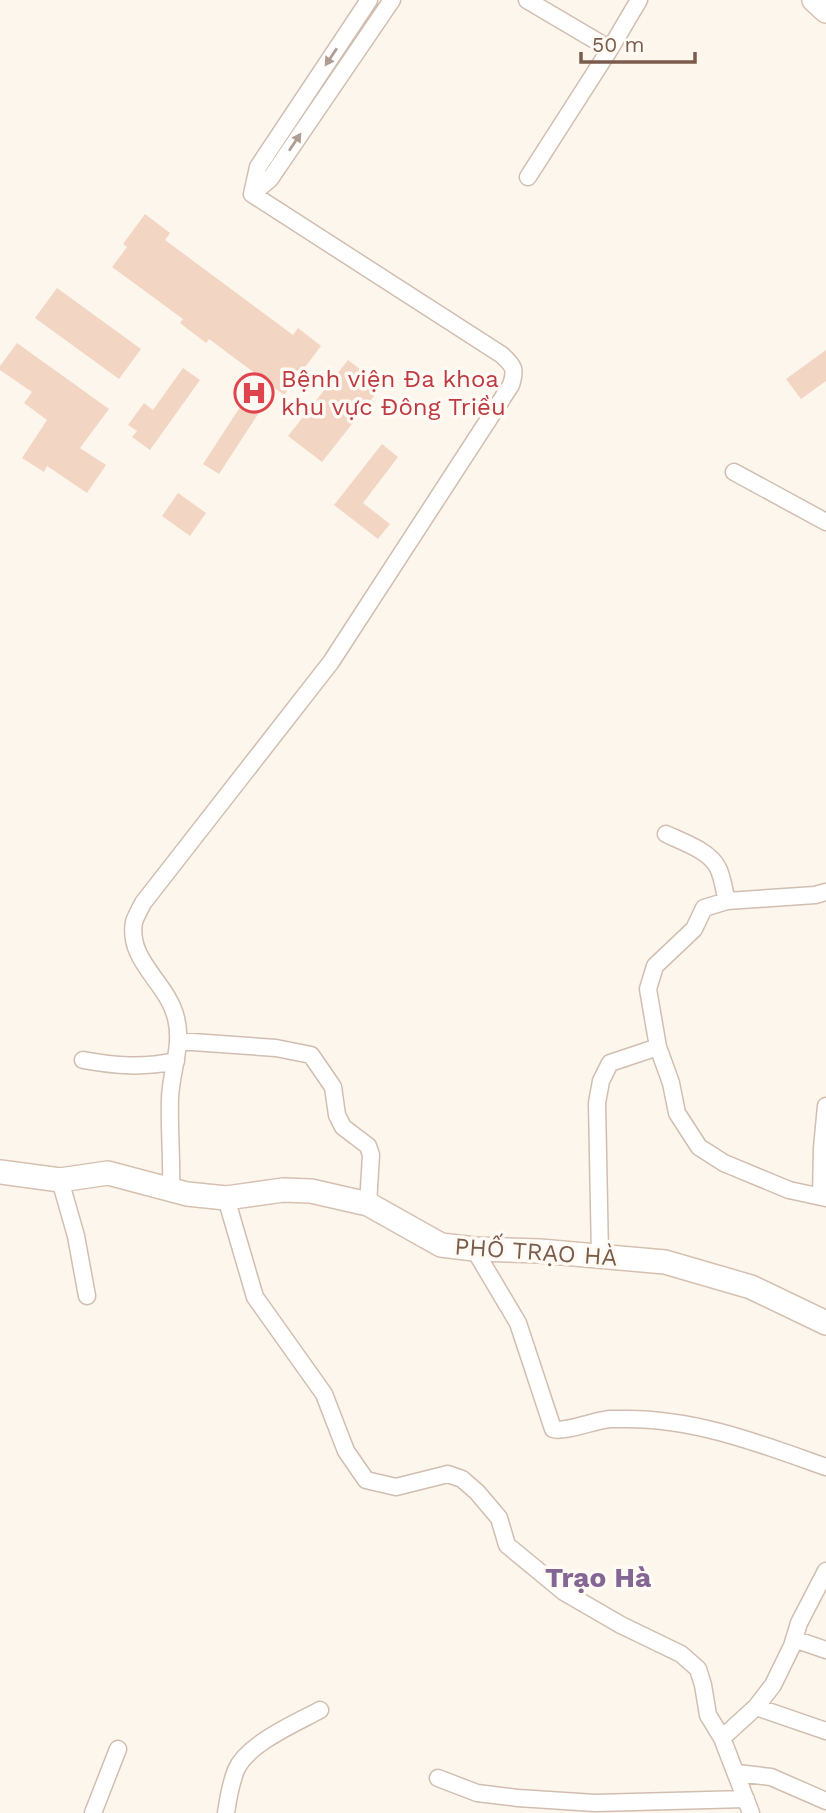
<svg xmlns="http://www.w3.org/2000/svg" width="826" height="1813" viewBox="0 0 826 1813" font-family="'Work Sans',sans-serif">
<rect width="100%" height="100%" fill="#fdf6ec"/>
<!-- building -->
<path fill="#f3d5c3" d="M 145,214 L 170,233 L 165,240 L 293,335 L 298,328 L 321,346 L 284,395 L 209,339 L 206,343 L 180,323 L 183,319 L 112,267 L 127,247 L 123,244 Z
M 57,288 L 141,349 L 119,379 L 35,318 Z
M 17,343 L 109,409 L 80,448 L 106,465 L 87,493 L 47,466 L 44,472 L 22,458 L 47,420 L 24,403 L 32,392 L 0,370 L 0,366 Z
M 826,350 L 826,381 L 801,399 L 786,379 Z
M 348,360 L 382,386 L 322,462 L 288,436 Z
M 183,368 L 200,380 L 150,450 L 132,437 L 137,431 L 128,425 L 144,403 L 153,410 Z
M 244,401 L 260,411 L 219,474 L 203,464 Z
M 382,444 L 398,457 L 363,503 L 390,524 L 378,539 L 334,505 Z
M 178,493 L 206,513 L 190,536 L 162,516 Z"/>
<g fill="none" stroke-linecap="round" stroke-linejoin="round">
<!-- street casing -->
<g stroke="#d1beb0" stroke-width="19">
<path id="street" d="M 527,0 L 610,49
M 528,177 L 610,49 L 639,0
M 252,194 L 270,179 L 392,0
M 252,194 L 258,167 L 369,0
M 734,472 L 826,522
M 666,834 C 683,842 710,851 718,868 C 723,878 724,891 727,901
M 178,1041 L 276,1048 L 311,1055 L 333,1087 L 337,1115 L 343,1127 L 368,1146 L 371,1155 L 368,1204
M 658,1047 L 671,1083 L 677,1113 L 699,1147 L 724,1163 L 789,1190 L 826,1198
M 83,1060 C 116,1066 143,1068 176,1061
M 60,1180 L 76,1236 L 87,1296
M 171,1189 C 172,1159 169,1128 170,1098 C 171,1071 183,1045 176,1018 C 168,983 127,961 134,922 C 136,916 140,909 143,903 L 331,662 L 511,385 C 516,369 514,366 502,355 L 252,194
M 821,1197 L 822,1148 L 826,1106
M 226,1198 L 255,1297 L 324,1394 L 346,1451 L 366,1480 L 396,1487 L 448,1474 L 462,1479 L 477,1492 L 499,1518 L 507,1545 L 564,1592 L 621,1625 L 681,1654 L 698,1669 L 703,1685 L 708,1715 L 722,1738 L 751,1813
M 474,1249 L 518,1323 L 553,1429 C 563,1433 596,1420 610,1419 C 616,1419 621,1419 627,1419 C 697,1419 761,1444 826,1467
M 600,1256 L 597,1103 L 601,1081 L 610,1063 L 658,1047 L 648,989 L 655,966 L 694,929 L 704,908 L 727,901 L 815,895 L 826,892
M 794,1639 L 826,1650
M 756,1707 L 826,1731
M 722,1738 L 756,1707 L 773,1685 L 792,1646 L 799,1623 L 826,1571
M 737,1773 L 771,1777 L 826,1801
M 438,1778 L 477,1793 L 518,1798 L 595,1803 L 746,1799
M 93,1813 L 118,1749
M 226,1813 C 228,1799 231,1783 236,1770 C 247,1744 296,1723 320,1710"/>
</g>
<!-- secondary casing -->
<g stroke="#d6c0b0" stroke-width="26">
<path id="secondary" d="M 814,0 L 826,11
M 0,1172 L 60,1180 L 108,1173 L 187,1194 L 226,1198 L 283,1190 L 311,1191 L 368,1204 L 441,1245 L 474,1249 L 540,1251 L 665,1262 L 751,1287 L 826,1323"/>
</g>
<!-- street -->
<use href="#street" stroke="#fff" stroke-width="16"/>
<!-- secondary -->
<use href="#secondary" stroke="#fff" stroke-width="23"/>
</g>
<!-- one-way arrows -->
<defs><path id="oneway-solid" d="M-6-.8H1V-3.2L6.5 0L1 3.2V.8H-6Z" transform="scale(1.75)"/></defs>
<g fill="#af9d94">
<use href="#oneway-solid" transform="translate(331 57) rotate(124)"/>
<use href="#oneway-solid" transform="translate(295 142) rotate(-56)"/>
</g>
<!-- icons -->
<defs>
<g id="hospital-ring" transform="scale(2.0125)"><circle r="9.5" fill="#fffaf3" stroke="#e0444e" stroke-width="1.5"/><path d="M-5-5h3v3.5h4V-5h3V5h-3V1.5h-4V5h-3Z" fill="#e0444e"/></g>
</defs>
<g fill-rule="evenodd">
<use href="#hospital-ring" x="254" y="393"/>
</g>
<g text-anchor="middle" stroke-width="7" stroke-linejoin="round" paint-order="stroke">
<!-- health labels -->
<g font-size="24" fill="#be3a42" stroke="#fffaf3" text-anchor="start">
<text x="281" y="387">Bệnh viện Đa khoa<tspan x="281" dy="28">khu vực Đông Triều</tspan></text>
</g>
<!-- street labels -->
<g font-size="24" fill="#7a5c4d" stroke="#fffaf3">
<text transform="translate(536 1252) rotate(4)" y="8">PHỐ TRẠO HÀ</text>
</g>
<!-- quarter labels -->
<g font-size="28" font-weight="bold" fill="#846695" stroke="#fffaf3">
<text x="598" y="1587">Trạo Hà</text>
</g>
</g>
<!-- scale -->
<path d="M581 52v10h114v-10" fill="none" stroke="#7a5c4d" stroke-width="3.5"/>
<text x="592" y="52" font-size="21" fill="#7a5c4d" stroke="#fffaf3" stroke-width="5" paint-order="stroke">50 m</text>
</svg>
